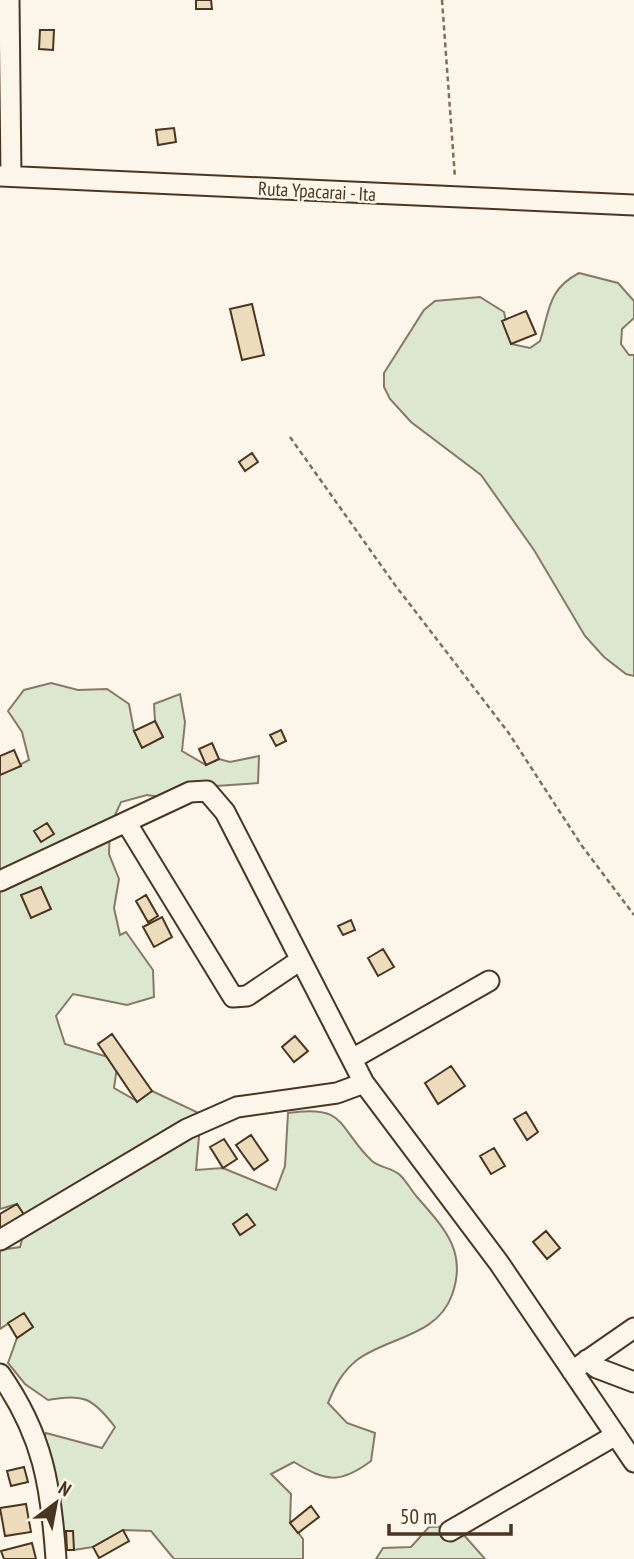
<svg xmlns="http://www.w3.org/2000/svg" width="634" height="1559" viewBox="0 0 634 1559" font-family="'PT Sans Narrow',sans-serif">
<rect width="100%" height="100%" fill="#fbf6e9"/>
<!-- green -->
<path fill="#dce7d0" stroke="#887966" stroke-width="2" d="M 579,273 L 618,283 L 634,301 L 634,318 L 622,329 L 621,344 L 629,355 L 634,355 L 634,676 L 626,674 L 604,657 L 585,636 L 534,550 L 481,475 L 411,422 L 390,399 L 384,387 L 384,373 L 424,310 L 435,301 L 480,297 L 504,312 L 511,344 L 530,348 L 540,341 C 550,310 547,290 579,273 Z
M 51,683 L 78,690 L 107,689 L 129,704 L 134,731 L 142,747 L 163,737 L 155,721 L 154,704 L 180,694 L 185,722 L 182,751 L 206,765 L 219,759 L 230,762 L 259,756 L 258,783 L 201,787 L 176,799 L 147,795 L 121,802 L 110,826 L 109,854 L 119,879 L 114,908 L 120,935 L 126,932 L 153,970 L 154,997 L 127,1005 L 73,994 L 56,1016 L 65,1044 L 118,1060 L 114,1088 L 137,1101 L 152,1091 L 201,1114 L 196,1170 L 223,1168 L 276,1190 L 285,1166 L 288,1113 C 348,1104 337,1128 372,1161 C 380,1168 393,1168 400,1175 C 407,1182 411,1190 417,1197 C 443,1227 468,1251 452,1295 C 437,1337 387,1337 357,1360 C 342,1372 335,1386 328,1403 L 347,1423 L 375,1433 L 371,1461 C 340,1484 327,1482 294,1462 L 271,1474 L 291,1494 L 290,1522 L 303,1539 L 303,1559 L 174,1559 L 151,1531 L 123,1530 L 93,1547 L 74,1550 L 66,1532 L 57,1530 L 37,1459 L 46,1433 L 102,1448 L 115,1427 C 93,1398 83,1393 48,1400 L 25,1384 L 8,1363 L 17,1338 L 33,1327 L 23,1314 L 0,1329 L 0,1250 L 20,1247 L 27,1221 L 17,1204 L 0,1209 L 0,775 L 29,760 L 22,732 L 8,711 L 24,690 Z
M 456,1526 L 485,1559 L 376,1559 L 383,1548 L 411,1547 L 429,1527 Z"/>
<!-- building -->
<path fill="#ecdcbc" stroke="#4a3520" stroke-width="2" d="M 196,0 L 211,0 L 212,9 L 196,9 Z
M 40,30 L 54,30 L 53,50 L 39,49 Z
M 174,128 L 176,142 L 158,145 L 156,130 Z
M 252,304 L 264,355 L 242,360 L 230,309 Z
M 526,311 L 536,334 L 511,344 L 502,321 Z
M 252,453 L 258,462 L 245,471 L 239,462 Z
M 155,721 L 163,737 L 142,748 L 134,731 Z
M 281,730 L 286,741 L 276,746 L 270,735 Z
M 212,743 L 219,759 L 206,765 L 199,749 Z
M 14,750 L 21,766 L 0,775 L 0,756 Z
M 47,823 L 54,834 L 41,842 L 34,831 Z
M 41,887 L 51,909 L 31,918 L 21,895 Z
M 146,895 L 158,916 L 148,922 L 136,901 Z
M 162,917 L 172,937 L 154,947 L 143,927 Z
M 351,920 L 355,930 L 343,935 L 338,926 Z
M 383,949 L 394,967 L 378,976 L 368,958 Z
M 112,1034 L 152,1091 L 137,1102 L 98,1044 Z
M 295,1036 L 308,1051 L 294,1062 L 282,1047 Z
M 451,1066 L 465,1086 L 438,1104 L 425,1083 Z
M 526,1112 L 538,1132 L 527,1140 L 514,1119 Z
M 251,1135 L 268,1160 L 254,1170 L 236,1145 Z
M 224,1139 L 237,1159 L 223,1168 L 210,1147 Z
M 494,1148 L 505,1166 L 491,1174 L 480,1156 Z
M 17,1204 L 28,1221 L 0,1236 L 0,1214 Z
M 247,1214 L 255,1225 L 240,1235 L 233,1224 Z
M 546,1231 L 560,1248 L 547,1259 L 533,1242 Z
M 24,1313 L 33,1327 L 17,1338 L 8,1323 Z
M 24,1467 L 28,1482 L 11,1486 L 7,1471 Z
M 26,1504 L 31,1532 L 5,1536 L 0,1508 Z
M 311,1506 L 319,1517 L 298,1533 L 290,1523 Z
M 123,1530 L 129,1541 L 99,1558 L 93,1547 Z
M 66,1531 L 73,1531 L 74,1550 L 67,1550 Z
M 32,1543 L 36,1559 L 4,1559 L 1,1551 Z"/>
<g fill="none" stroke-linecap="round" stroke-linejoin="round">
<!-- minor casing -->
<g stroke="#4a3520" stroke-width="23">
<path id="minor" d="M 9,0 L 11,176
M 0,176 L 634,205
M 126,822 L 233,997 L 247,996 L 299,961
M 0,881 L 190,792 L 207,791 L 225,812 L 364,1083 L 499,1263 L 634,1462
M 352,1059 L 489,981
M 0,1240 L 187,1129 L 237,1107 L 337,1093 L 364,1083
M 587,1360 L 597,1368 L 634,1382
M 572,1371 L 634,1328
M 0,1374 C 43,1435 51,1486 56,1559
M 450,1531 L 616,1435"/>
</g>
<!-- path -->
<path stroke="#7f6f5c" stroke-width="2.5" stroke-dasharray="5 3.5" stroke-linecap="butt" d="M 442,0 L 455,178
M 290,437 L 395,585 L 508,732 L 582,846 L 634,915"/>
<!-- minor -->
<use href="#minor" stroke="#fbf6e9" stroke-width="19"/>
</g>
<g text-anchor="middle" stroke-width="5" stroke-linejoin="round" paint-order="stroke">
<!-- street labels -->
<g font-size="19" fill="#4a3520" stroke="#fbf6e9">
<text transform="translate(317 191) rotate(3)" y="7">Ruta Ypacarai - Ita</text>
</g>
</g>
<!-- north arrow -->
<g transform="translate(56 1503) rotate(32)" stroke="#fbf6e9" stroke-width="5" paint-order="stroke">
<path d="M0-5L12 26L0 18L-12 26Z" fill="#4a3520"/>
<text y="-10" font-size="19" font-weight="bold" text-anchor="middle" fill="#4a3520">N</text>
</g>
<!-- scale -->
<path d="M389 1524v10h122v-10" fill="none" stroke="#4a3520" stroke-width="3.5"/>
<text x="400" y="1524" font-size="21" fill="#4a3520" stroke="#fbf6e9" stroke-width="5" paint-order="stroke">50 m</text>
</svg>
